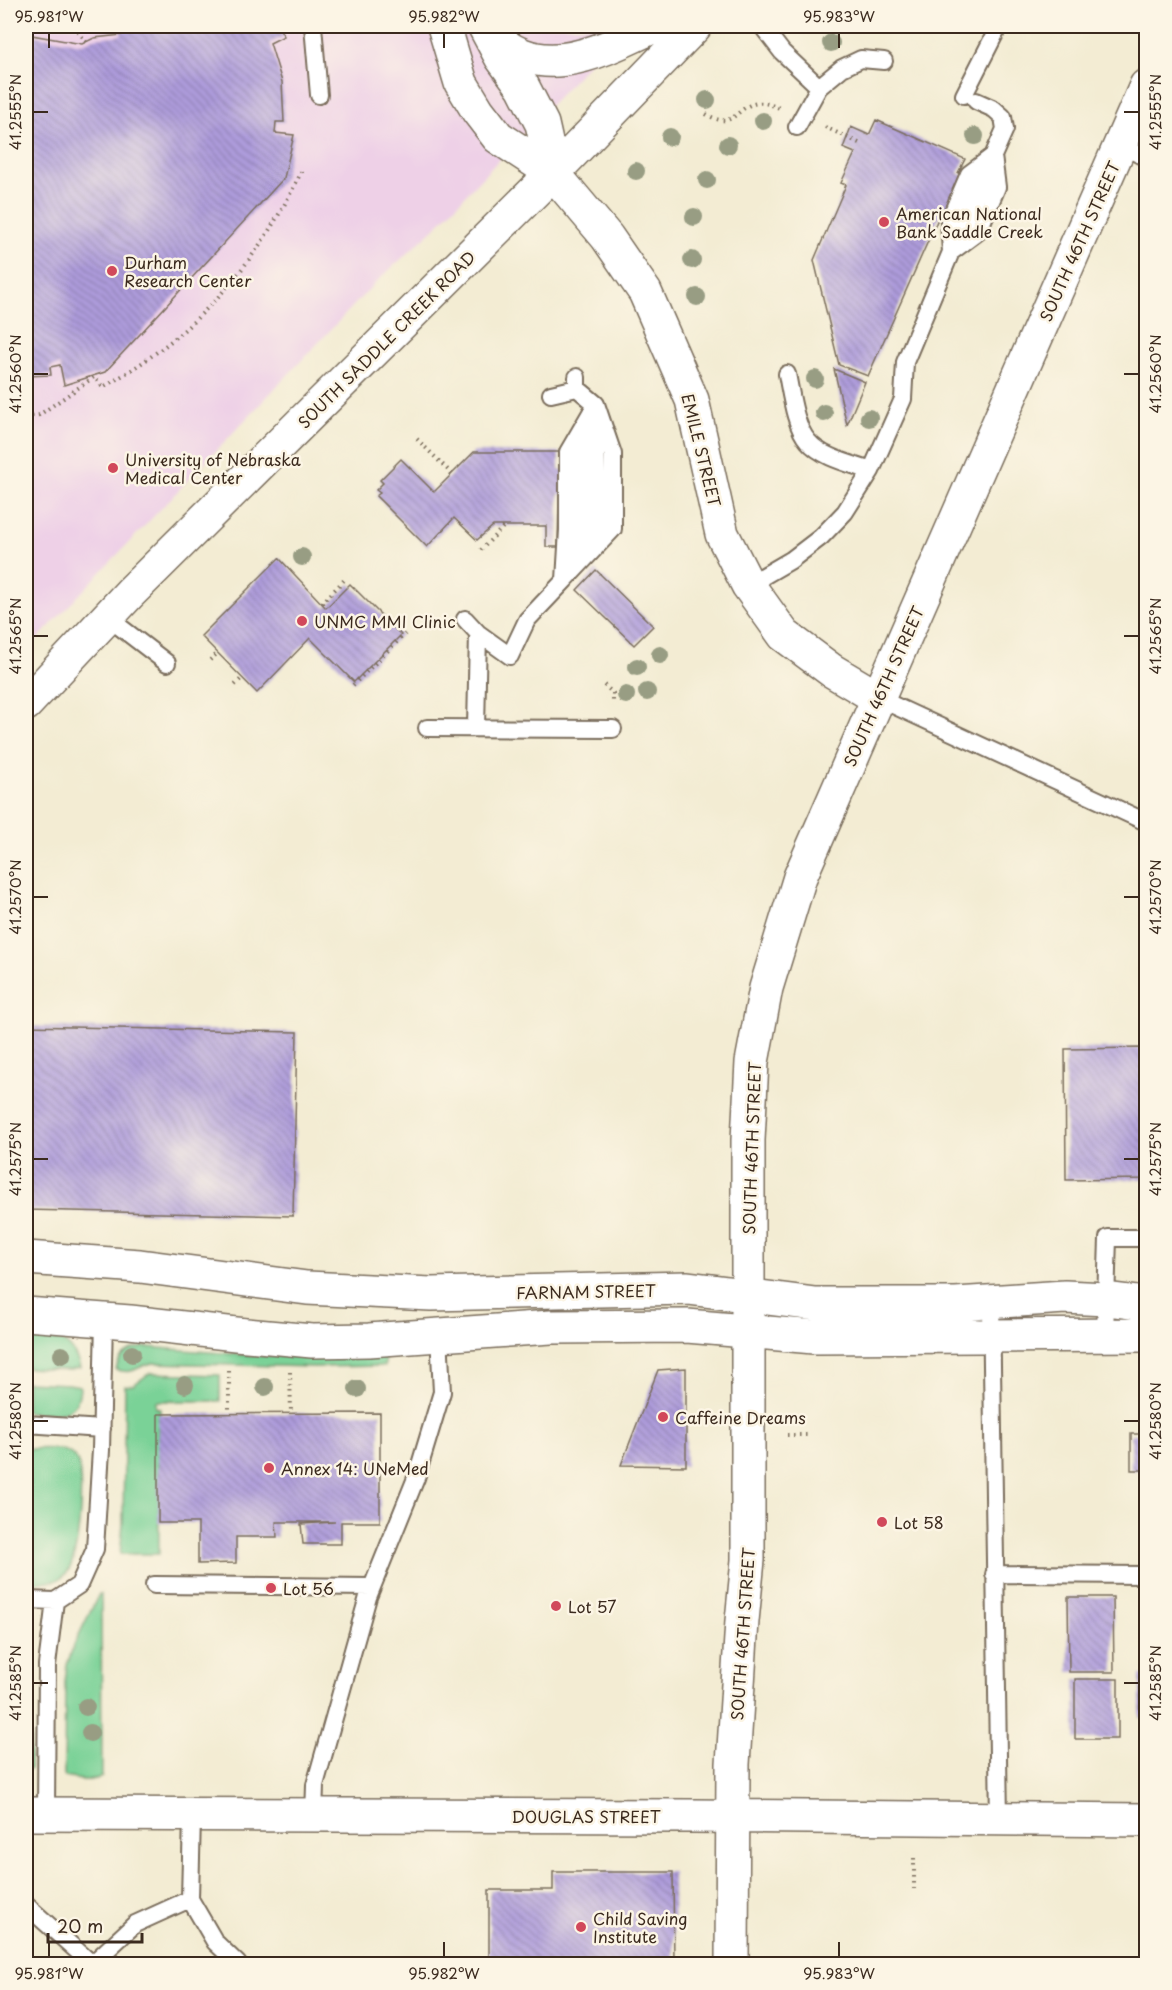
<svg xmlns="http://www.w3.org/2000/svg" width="1172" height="1990" font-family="'Playpen Sans',sans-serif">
	<defs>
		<pattern id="building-back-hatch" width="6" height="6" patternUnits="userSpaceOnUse" patternTransform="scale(1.5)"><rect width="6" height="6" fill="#ad9bdb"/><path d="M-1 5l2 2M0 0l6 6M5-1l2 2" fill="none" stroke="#8e7fb1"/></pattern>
	</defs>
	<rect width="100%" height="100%" fill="#fcf5e5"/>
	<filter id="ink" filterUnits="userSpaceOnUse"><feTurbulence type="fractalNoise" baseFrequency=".0167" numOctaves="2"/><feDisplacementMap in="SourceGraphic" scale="12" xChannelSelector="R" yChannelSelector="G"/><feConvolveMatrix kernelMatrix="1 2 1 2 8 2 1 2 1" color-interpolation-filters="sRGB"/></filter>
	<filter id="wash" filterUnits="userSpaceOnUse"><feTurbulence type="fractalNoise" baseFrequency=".008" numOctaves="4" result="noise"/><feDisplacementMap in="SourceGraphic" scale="24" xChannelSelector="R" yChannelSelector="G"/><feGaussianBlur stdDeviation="1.35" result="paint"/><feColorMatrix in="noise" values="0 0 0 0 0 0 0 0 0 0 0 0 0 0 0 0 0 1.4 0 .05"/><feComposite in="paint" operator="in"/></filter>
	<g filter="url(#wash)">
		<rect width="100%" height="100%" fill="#f3ecd3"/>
		<path fill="#eed0e7" d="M26,26H624L435,228L374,284L26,651Z"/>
		<path fill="#7ad297" stroke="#5a7e5a" stroke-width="1.5" d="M26,1338C55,1339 71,1335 80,1368L69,1370L26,1368Z
			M146,1347L259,1356H385V1366L314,1367L153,1363C135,1366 137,1375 116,1370C119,1354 131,1348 146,1347Z
			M150,1373L220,1375V1401H156V1408H160V1414H158L159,1554H120L123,1524L125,1386L133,1385Z
			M26,1382L69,1384L80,1386C79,1421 51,1413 26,1412Z
			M26,1449C39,1449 60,1446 71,1454C75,1457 78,1461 79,1466C83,1485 80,1561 65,1575C54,1585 39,1582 26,1582V1472L28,1470L26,1468Z
			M99,1594H101L102,1777C90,1782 78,1780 65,1777L64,1774L65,1682L67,1665L73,1647Z
			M26,1631L30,1647V1769L26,1770Z"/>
		<g id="blocks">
			<path fill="url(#building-back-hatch)" d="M122,26H278L284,36L270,43L282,82L284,122H276L275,133L294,135L284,178L105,372L64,385L60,365L50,367L51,375L26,376V34L82,44L94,38L121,35Z
				M876,120L965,159L958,173L999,191L982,230L941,212L868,376L839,365L814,260L846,185L841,183L855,153L843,148L851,127L869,135Z
				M834,369L865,382L847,425Z
				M474,452H559V470H572L576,494H559L558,547H546V526H493L477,540L454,518L427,547L376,496L380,493L376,490L383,483L380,480L401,459L434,492Z
				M279,558L326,608L350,584L401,635L354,682L310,638L257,693L201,636Z
				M596,570L653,626L634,645L577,590Z
				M26,1026L297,1032L293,1216L26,1210Z
				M1146,1048V1179L1066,1180L1065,1049Z
				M686,1368V1466L621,1465L658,1370Z
				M380,1413V1522H341V1544H303L301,1524L335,1522H276L277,1537H236V1563L198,1564V1523H158V1414Z
				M1131,1434H1146V1470H1131Z
				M1068,1597H1113L1114,1672H1069Z
				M1140,1675H1146V1718H1140Z
				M1075,1679H1118V1739H1075Z
				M553,1872H673L674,1964H489V1890H553Z"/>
		</g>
	</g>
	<g filter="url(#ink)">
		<use href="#blocks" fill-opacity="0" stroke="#7b6e5d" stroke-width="1.5"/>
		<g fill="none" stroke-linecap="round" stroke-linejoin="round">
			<g stroke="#7b6e5d" stroke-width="20">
				<path id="lane" d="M313,26L319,95
					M762,26L782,52L819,87
					M964,95L999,26
					M797,127L819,87L842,68L861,59L884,61
					M1121,145L1146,158
					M953,248L993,157
					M951,252L978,232L997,187L993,156
					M787,374C791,393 795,427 808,441C822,458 852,464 871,471
					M551,394L577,388V377
					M587,546L598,530L596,416
					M573,556L582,530V454L589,428
					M565,580L613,529V454L596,404
					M748,585L791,560L821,537L845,512L871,471L903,399L905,362L951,252L949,221L969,174L993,156L1005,129L1003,117L994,109L976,101
					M107,617L167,663
					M465,619L478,633L476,728
					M478,633L510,656L527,620L565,580L568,530V452L596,404L577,388
					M878,698L1146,822
					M427,728L613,729
					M991,1301L999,1820
					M1105,1334L1108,1238H1146
					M26,1424L102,1429
					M994,1574L1146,1575
					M154,1585L372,1587
					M26,1600L55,1601
					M46,1814L47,1665L55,1601L79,1585L95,1549L101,1450L104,1320
					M314,1815L315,1785L368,1597L416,1478L442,1392L439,1335
					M192,1816L190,1899L215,1942L238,1964
					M26,1905L92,1964L135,1924L190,1899"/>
			</g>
			<g stroke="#7b6e5d" stroke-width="36">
				<path id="street" d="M444,26L461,83L478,111L498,137L553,173L607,237L645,292L692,400L722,534L748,585L784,635L831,670L878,698
					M485,27L501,57L523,87L542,124L553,173
					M26,1814L694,1816L1146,1820
					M732,1964L733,1764L742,1621L748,1560V1140L752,1062L766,988L800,877L1146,86"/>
			</g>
			<g stroke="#7b6e5d" stroke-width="36">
				<path id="secondary" d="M26,1258L140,1266L307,1288L431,1294L688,1288L815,1304H956L1065,1297L1106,1299L1146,1304
					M26,1314L130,1322L236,1334L312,1341L369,1340L551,1327L687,1326L814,1337L1146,1335"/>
			</g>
			<g stroke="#7b6e5d" stroke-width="36">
				<path id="primary" d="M485,26C533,87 598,53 654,26
					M26,704L130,593L553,173L695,26"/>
			</g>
			<path stroke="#7b6e5d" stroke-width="4" stroke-dasharray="1.5 4.5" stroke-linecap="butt" d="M75,26L86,42
				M706,114C736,132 734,106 758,103C766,102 774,106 782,109
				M825,127L859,143
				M26,417L39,415L94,377L103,387C193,337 259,263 302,170
				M417,439L452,474
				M481,550L504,526
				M322,603L346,578
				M210,660L218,653
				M235,685L242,678
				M353,685L405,634
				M604,685L613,693V704
				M229,1371V1413
				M290,1372L291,1413
				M787,1435H807
				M914,1858V1889"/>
			<use href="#lane" stroke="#fff" stroke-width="16"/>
			<use href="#street" stroke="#fff" stroke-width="33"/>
			<use href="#secondary" stroke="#fff" stroke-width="33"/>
			<use href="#primary" stroke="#fff" stroke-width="33"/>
		</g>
		<g fill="#989d83">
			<circle cx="831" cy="43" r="9"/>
			<circle cx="707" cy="100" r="9"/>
			<circle cx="763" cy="121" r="9"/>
			<circle cx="975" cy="136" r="9"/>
			<circle cx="670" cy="137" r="9"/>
			<circle cx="728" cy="145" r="9"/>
			<circle cx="636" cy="171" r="9"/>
			<circle cx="707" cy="180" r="9"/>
			<circle cx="694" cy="217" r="9"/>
			<circle cx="692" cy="260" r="9"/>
			<circle cx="697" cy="297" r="9"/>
			<circle cx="815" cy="379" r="9"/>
			<circle cx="824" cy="413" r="9"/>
			<circle cx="869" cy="418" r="9"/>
			<circle cx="302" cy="557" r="9"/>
			<circle cx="660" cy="655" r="9"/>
			<circle cx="637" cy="667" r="9"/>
			<circle cx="647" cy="692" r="9"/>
			<circle cx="626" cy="695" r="9"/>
			<circle cx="132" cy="1354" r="9"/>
			<circle cx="62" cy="1355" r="9"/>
			<circle cx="185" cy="1385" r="9"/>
			<circle cx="265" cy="1387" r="9"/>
			<circle cx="357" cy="1389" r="9"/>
			<circle cx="86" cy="1707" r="9"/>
			<circle cx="90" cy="1733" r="9"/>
		</g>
	</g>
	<path fill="none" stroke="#3b2a1e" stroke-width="2" d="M49,33V48M444,33V48M839,33V48M33,112H48M1124,112H1139M33,374H48M1124,374H1139M33,636H48M1124,636H1139M33,897H48M1124,897H1139M33,1159H48M1124,1159H1139M33,1421H48M1124,1421H1139M33,1683H48M1124,1683H1139M49,1942V1957M444,1942V1957M839,1942V1957"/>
	<g fill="#d1495b" stroke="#fcf5e5" stroke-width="2">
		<circle cx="884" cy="222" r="6"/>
		<circle cx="112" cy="271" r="6"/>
		<circle cx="113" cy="468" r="6"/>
		<circle cx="302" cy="621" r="6"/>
		<circle cx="663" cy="1417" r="6"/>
		<circle cx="269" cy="1468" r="6"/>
		<circle cx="882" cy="1522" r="6"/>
		<circle cx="271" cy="1588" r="6"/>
		<circle cx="556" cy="1606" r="6"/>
		<circle cx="581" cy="1927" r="6"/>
	</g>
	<g text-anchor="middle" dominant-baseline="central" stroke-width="5" stroke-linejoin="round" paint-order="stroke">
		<g font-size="16" fill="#3b2a1e" stroke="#fcf5e5" text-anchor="start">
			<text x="896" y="213">American National<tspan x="896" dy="18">Bank Saddle Creek</tspan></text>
			<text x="124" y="262">Durham<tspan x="124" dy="18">Research Center</tspan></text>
			<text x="125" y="459">University of Nebraska<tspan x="125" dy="18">Medical Center</tspan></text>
			<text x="314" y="621">UNMC MMI Clinic</text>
			<text x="675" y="1417">Caffeine Dreams</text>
			<text x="281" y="1468">Annex 14: UNeMed</text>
			<text x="894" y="1522">Lot 58</text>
			<text x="283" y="1588">Lot 56</text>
			<text x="568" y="1606">Lot 57</text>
			<text x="593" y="1918">Child Saving<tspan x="593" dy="18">Institute</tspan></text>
		</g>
		<g font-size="16" fill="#3b2a1e" stroke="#fcf5e5">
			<text transform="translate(1079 241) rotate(-66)">SOUTH 46TH STREET</text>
			<text transform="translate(386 339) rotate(-45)">SOUTH SADDLE CREEK ROAD</text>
			<text transform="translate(702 450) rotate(76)">EMILE STREET</text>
			<text transform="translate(883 686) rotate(-66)">SOUTH 46TH STREET</text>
			<text transform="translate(751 1148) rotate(-88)">SOUTH 46TH STREET</text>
			<text transform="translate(586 1291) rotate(-1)">FARNAM STREET</text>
			<text transform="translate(742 1634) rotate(-86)">SOUTH 46TH STREET</text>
			<text x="586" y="1816">DOUGLAS STREET</text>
		</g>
	</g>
	<rect width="1172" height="1990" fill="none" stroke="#fcf5e5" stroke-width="66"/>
	<path d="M48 1933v9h94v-9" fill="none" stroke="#3b2a1e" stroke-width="3"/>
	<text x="57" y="1933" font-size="18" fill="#3b2a1e" stroke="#fcf5e5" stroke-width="4.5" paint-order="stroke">20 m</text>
	<rect x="33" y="33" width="1106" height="1924" fill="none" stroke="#3b2a1e" stroke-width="2"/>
	<g font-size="15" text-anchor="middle" fill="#3b2a1e">
		<text x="49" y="22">95.981°W</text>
		<text x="444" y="22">95.982°W</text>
		<text x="839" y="22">95.983°W</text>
		<text transform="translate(1156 112) rotate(-90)" y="5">41.2555°N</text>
		<text transform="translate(16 112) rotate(-90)" y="5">41.2555°N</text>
		<text transform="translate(1156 374) rotate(-90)" y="5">41.2560°N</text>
		<text transform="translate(16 374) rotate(-90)" y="5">41.2560°N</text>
		<text transform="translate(1156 636) rotate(-90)" y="5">41.2565°N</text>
		<text transform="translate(16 636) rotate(-90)" y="5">41.2565°N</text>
		<text transform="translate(16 897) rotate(-90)" y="5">41.2570°N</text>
		<text transform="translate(1156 897) rotate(-90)" y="5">41.2570°N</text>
		<text transform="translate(1156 1159) rotate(-90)" y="5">41.2575°N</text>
		<text transform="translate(16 1159) rotate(-90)" y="5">41.2575°N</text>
		<text transform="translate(16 1421) rotate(-90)" y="5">41.2580°N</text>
		<text transform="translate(1156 1421) rotate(-90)" y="5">41.2580°N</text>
		<text transform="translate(1156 1683) rotate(-90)" y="5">41.2585°N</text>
		<text transform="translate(16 1683) rotate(-90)" y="5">41.2585°N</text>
		<text x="49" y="1979">95.981°W</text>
		<text x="444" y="1979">95.982°W</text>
		<text x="839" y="1979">95.983°W</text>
	</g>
</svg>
